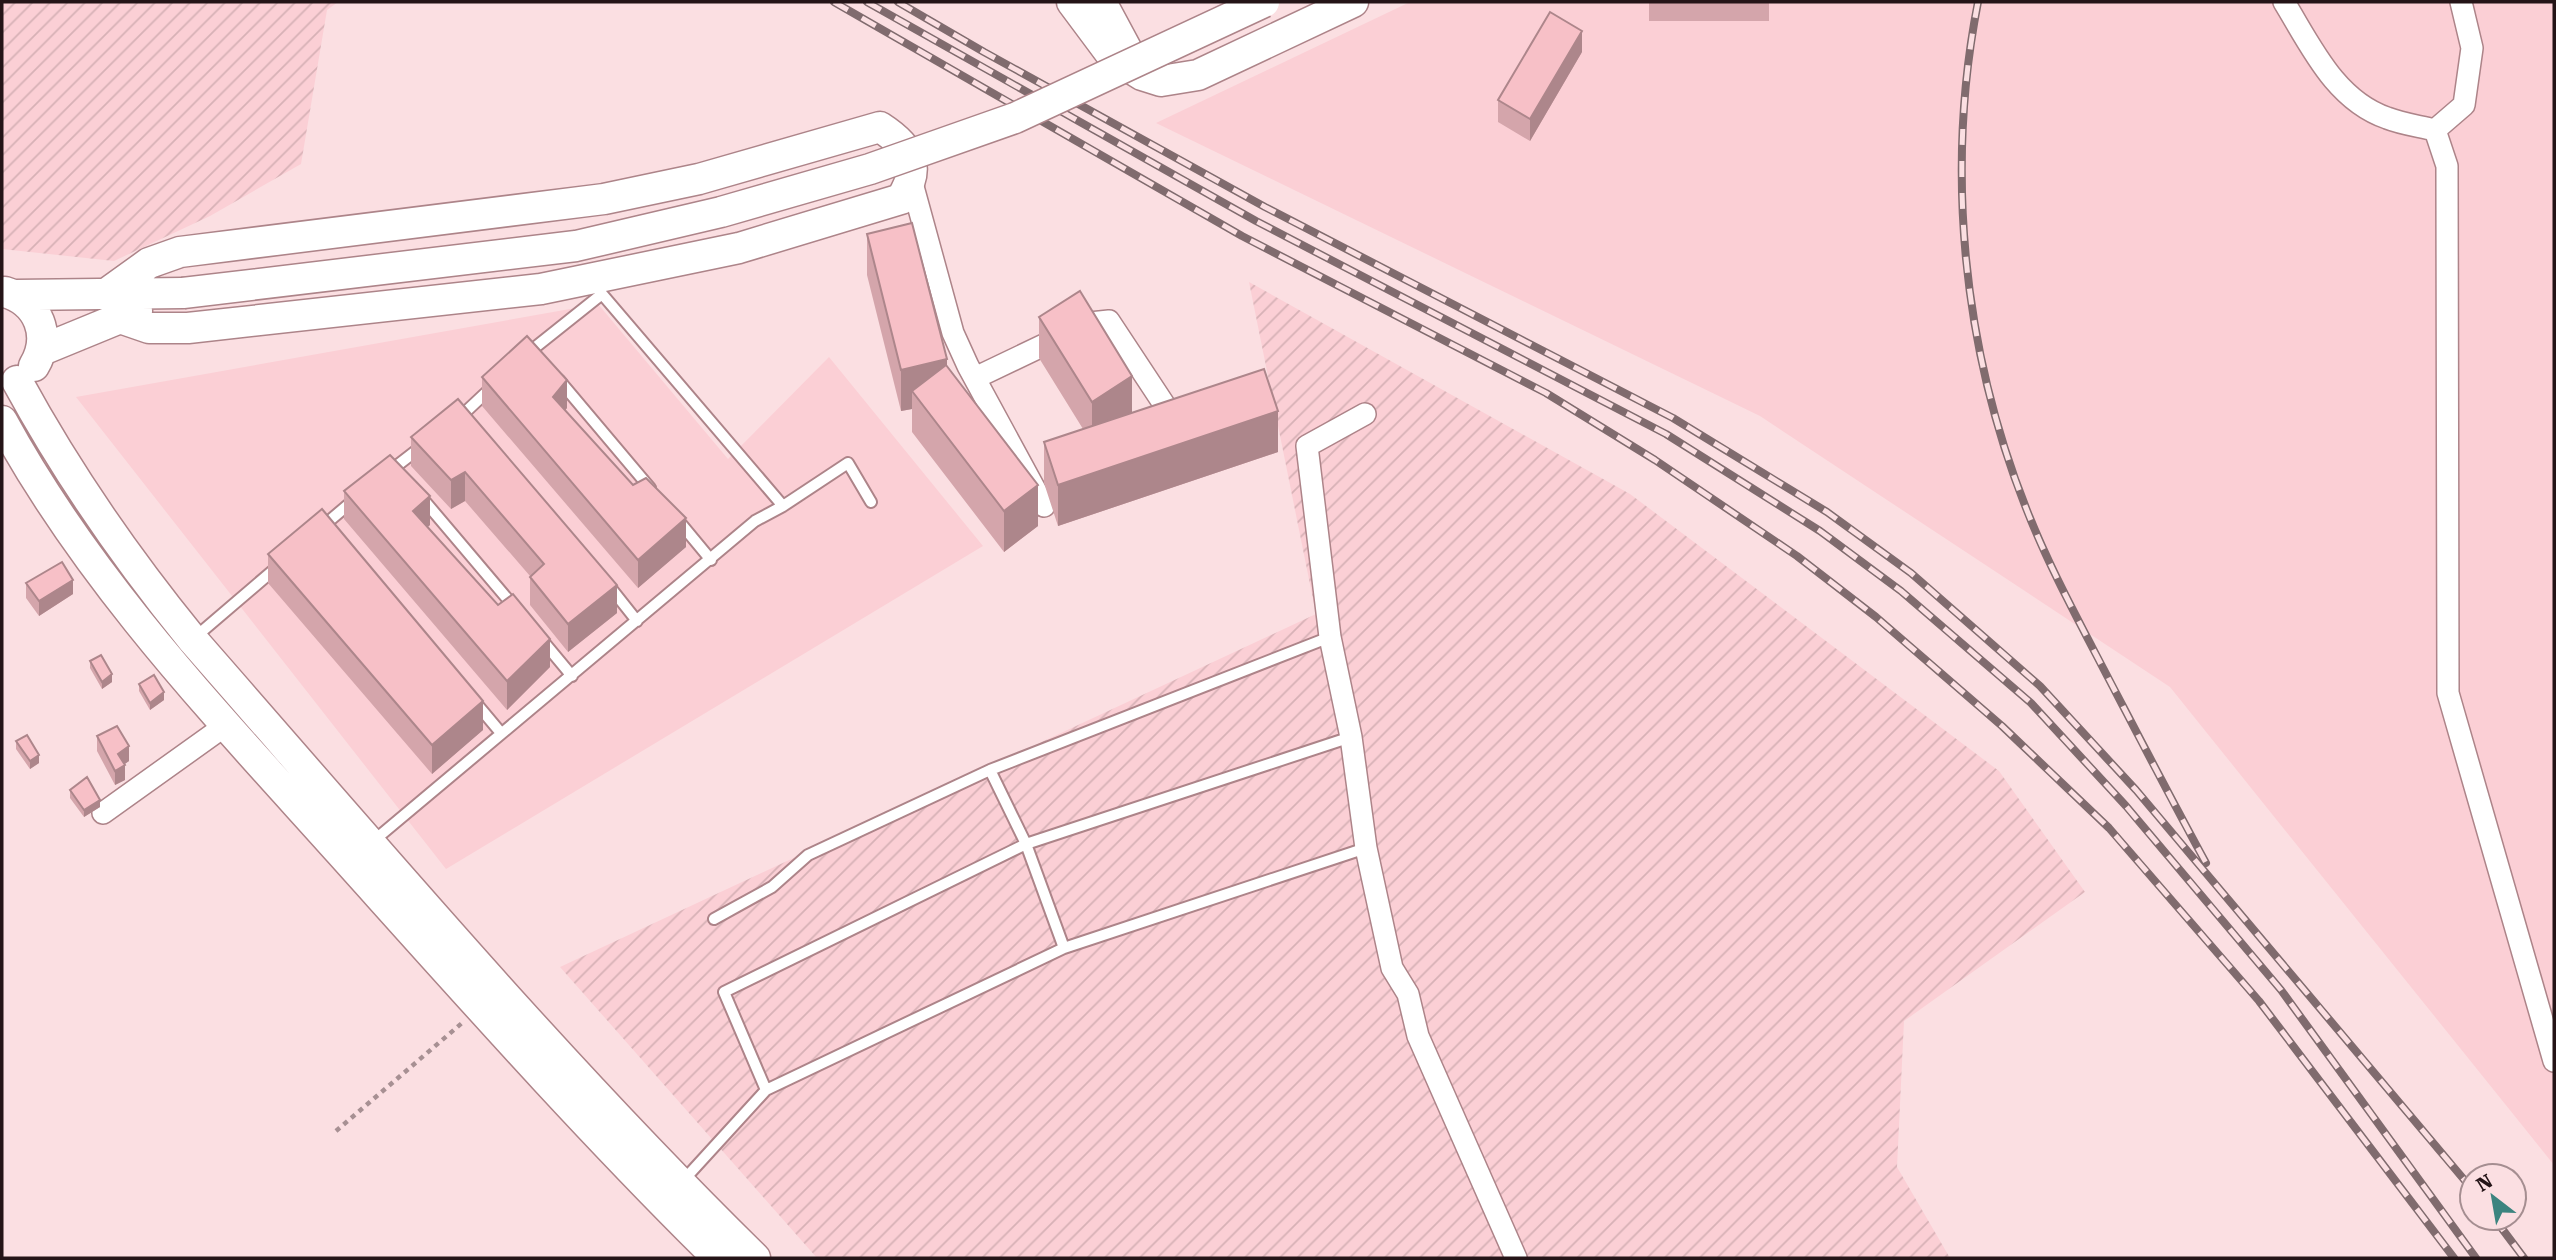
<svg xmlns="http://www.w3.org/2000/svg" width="2556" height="1260" font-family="'Roboto Serif',serif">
	<defs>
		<pattern id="industrial-furrows" width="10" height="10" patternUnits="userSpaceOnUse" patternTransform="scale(1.75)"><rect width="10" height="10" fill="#fbcfd5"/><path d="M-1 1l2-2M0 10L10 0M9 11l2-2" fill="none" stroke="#d7b1b6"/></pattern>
	</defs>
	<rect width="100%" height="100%" fill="#fbdfe2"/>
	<path fill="#fbcfd5" d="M1410,2H2554V1165L2170,687L1760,416L1156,123Z
		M598,304L728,459L829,357L983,546L446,869L76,397Z"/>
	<path fill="url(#industrial-furrows)" d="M2,2H338L327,10L301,164L210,216L114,261L2,249Z
		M1249,282L1630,494L1999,771L2085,892L1904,1021L1897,1167L1950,1258H817L560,967L1316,614Z"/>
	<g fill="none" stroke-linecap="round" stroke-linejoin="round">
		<g stroke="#ad8489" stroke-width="14">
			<path id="lane" d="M559,380L650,488
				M459,418L491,388
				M390,471L421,447
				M422,498L516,609
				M783,506L848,463L871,502
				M677,519L711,560
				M322,527L355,499
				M610,587L637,621
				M193,639L276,568
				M542,640L572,676
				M475,702L501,733
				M990,770L1026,844L1064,948
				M371,843L755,521L783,506L602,294L528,353
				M714,919L772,887L808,855L990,770L1330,637
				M766,1090L724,992L1026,844L1351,737
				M681,1183L766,1090L1064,948L1366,848"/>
		</g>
		<g stroke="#ad8489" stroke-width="24">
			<path id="street" d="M2284,2C2311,46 2335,100 2387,118C2402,124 2419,126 2435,130L2447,166L2448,693L2554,1061
				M2435,130L2464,105L2472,48L2461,2
				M912,183L953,333L968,366L1044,506
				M975,378L1090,323L1109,321L1177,424
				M1365,414L1307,446L1330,637L1351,737L1366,848L1392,968L1408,994L1418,1036L1516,1258
				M103,813L226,725"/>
		</g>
		<g stroke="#ad8489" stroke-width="33">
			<path id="secondary" d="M1072,2L1113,57L1142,75L1161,81L1198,75L1353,2
				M1101,2L1129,54
				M5,292C39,302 52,336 34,366
				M106,294L149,263L180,252L604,199L699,179L880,127C911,147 922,167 901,199L739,248L541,289L188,328H149L120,318
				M16,295L183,293
				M42,350L137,311
				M17,381C67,473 126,558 192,639C376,849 556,1063 755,1258
				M2,421C90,583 218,716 340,852C464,990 586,1128 718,1258"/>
		</g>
		<path stroke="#a79093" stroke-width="4.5" stroke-dasharray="5 5" stroke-linecap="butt" d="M336,1131L462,1023"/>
		<use href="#lane" stroke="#fff" stroke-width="10"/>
		<use href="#street" stroke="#fff" stroke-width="21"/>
		<use href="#secondary" stroke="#fff" stroke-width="30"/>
		<g stroke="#806b6e" stroke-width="8">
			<path id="rail" d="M834,2L1242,236L1546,393L1655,460L1797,556L1876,617L2002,726L2109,828L2259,1001L2454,1258
				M867,2L1256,221L1666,434L1820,531L1901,591L2031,703L2126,806L2281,990L2476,1258
				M898,2L984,52L1265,207L1673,418L1827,512L1911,573L2040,686L2136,790L2472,1189
				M1978,2C1945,170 1963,349 2026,508C2047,562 2075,614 2102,666C2136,731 2170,797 2206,863
				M2494,1218L2524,1258"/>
		</g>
		<use href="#rail" stroke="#fbdfe2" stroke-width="5" stroke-dasharray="16" stroke-linecap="butt"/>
		<g stroke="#ad8489" stroke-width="33" stroke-linecap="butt">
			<path id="secondary-bridge" d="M183,293L576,246L721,212L870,169L1015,118L1264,2"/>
		</g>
		<use href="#secondary-bridge" stroke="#fff" stroke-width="30"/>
	</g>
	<path fill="#d4a5ab" d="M1649,2H1769V21H1649Z
		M1582,52L1530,141L1498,122V100Z
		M867,234L947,366L1038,526L1004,552L912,432V409L901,411L867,275Z
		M1039,317L1132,413L1278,452L1058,526L1044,483V442L1083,429L1039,358Z
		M482,377L567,408L565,410L633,485L686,547L638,588L482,406Z
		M458,399L617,613L568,652L530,605V576L465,501L451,509L411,466V437Z
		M344,491L430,525L427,527L550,667L507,710L344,519Z
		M268,554L483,730L432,774L268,583Z
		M26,583L73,594L39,616L26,598Z
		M90,661L112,682L102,689L90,668Z
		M139,684L164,700L150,710L139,691Z
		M97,736L129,761L124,764L125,780L115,785L97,751Z
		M16,741L39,763L30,769L16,749Z
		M70,790L100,807L84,817L70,798Z"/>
	<path fill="#ad868b" d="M1582,31V52L1530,141V119Z
		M947,359V400L912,391V409L901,411V370Z
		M1132,376V417L1092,443V402Z
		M567,380V408L553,425V397Z
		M1278,411V452L1058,526V485Z
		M465,472V501L451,509V480Z
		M1038,485V526L1004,552V511Z
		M430,496V525L413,540V511Z
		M686,518V547L638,588V560Z
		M73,580V594L39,616V601Z
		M617,585V613L568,652V624Z
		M550,639V667L507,710V681Z
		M112,674V682L102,689V682Z
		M164,692V700L150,710V703Z
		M483,701V730L432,774V745Z
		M129,746V761L118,769V754Z
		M39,755V763L30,769V761Z
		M125,765V780L115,785V771Z
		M100,800V807L84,817V810Z"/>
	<path fill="#f7c0c7" stroke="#ad868b" stroke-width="2" d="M1550,12L1582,31L1530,119L1498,100Z
		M912,223L947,359L901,370L867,234Z
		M1080,291L1132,376L1092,402L1039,317Z
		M527,336L567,380L553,397L633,485L646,478L686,518L638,560L482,377Z
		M946,365L1038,485L1004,511L912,391Z
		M1264,369L1278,411L1058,485L1044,442Z
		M458,399L617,585L568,624L530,577L544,564L465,472L451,480L411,437Z
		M390,455L430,496L413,511L498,605L513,594L550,639L507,681L344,491Z
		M322,509L483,701L432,745L268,554Z
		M62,562L73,580L39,601L26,583Z
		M101,655L112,674L102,682L90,661Z
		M154,675L164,692L150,703L139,684Z
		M117,726L129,746L118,754L125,765L115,771L97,736Z
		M27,735L39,755L30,761L16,741Z
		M87,777L100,800L84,810L70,790Z"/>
	<rect width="2556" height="1260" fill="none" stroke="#241417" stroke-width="7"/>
	<g transform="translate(2493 1197) rotate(329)"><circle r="33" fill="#fbdfe2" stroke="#a58e91" stroke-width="2"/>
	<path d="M0-5L12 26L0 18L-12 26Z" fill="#3c847f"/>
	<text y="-10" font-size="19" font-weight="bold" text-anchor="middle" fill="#241417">N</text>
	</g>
</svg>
